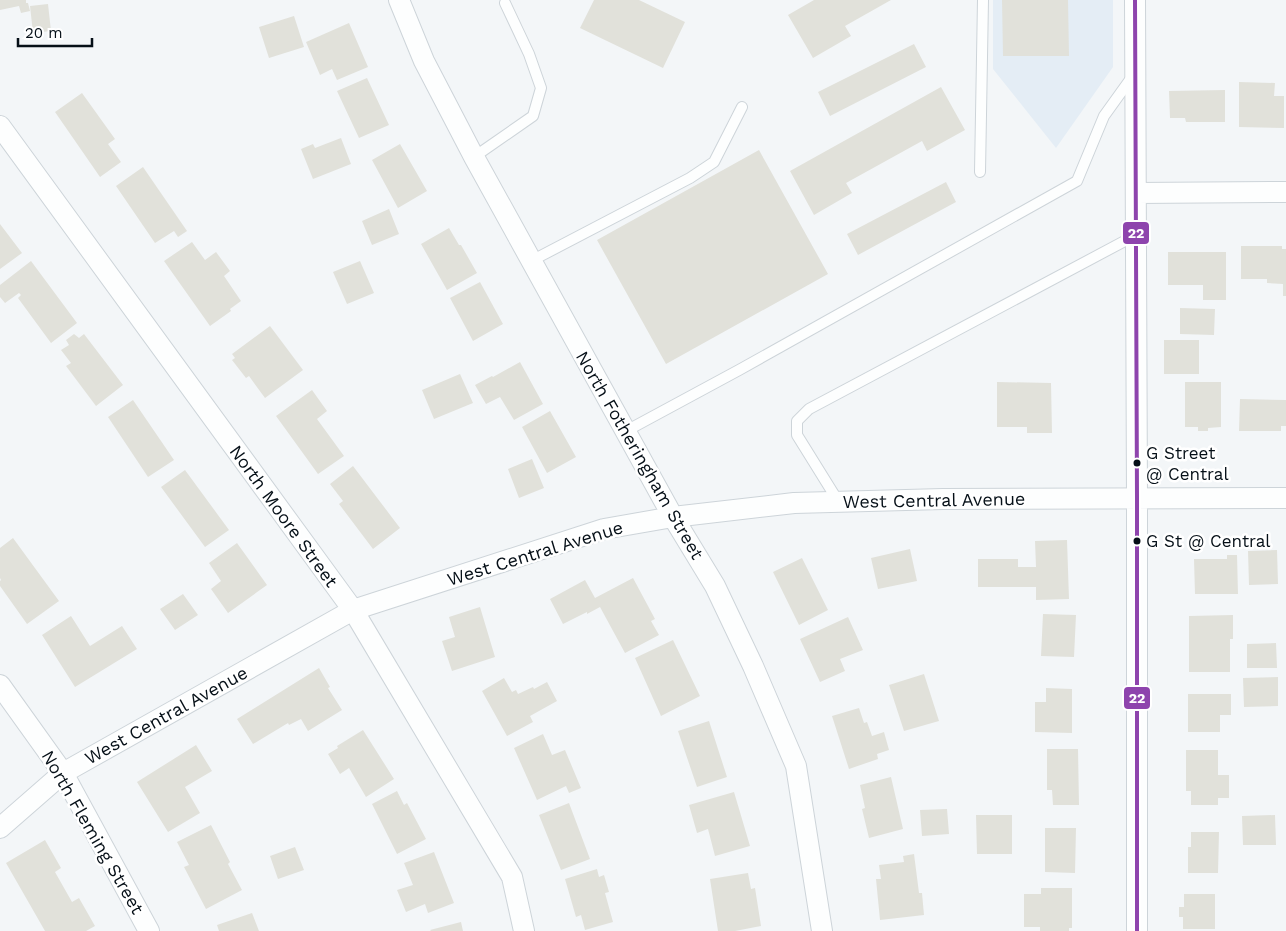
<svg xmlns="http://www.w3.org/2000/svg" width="1286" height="931" font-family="'Work Sans',sans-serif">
	<rect width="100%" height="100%" fill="#f3f6f8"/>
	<path fill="#e4edf5" d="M993,0H1113V67L1056,148L993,69Z"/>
	<path fill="#e1e1da" d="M0,0H26V3H28L30,11L21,13L19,6L0,10Z
		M594,0H639L685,22L663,68L580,28Z
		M814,0H891L845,26L851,36L813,58L788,15Z
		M1002,0H1068L1069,56H1003Z
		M48,4L51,31L33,33L30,6Z
		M294,16L304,47L269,58L259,27Z
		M349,23L368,67L337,80L332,69L320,75L306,42Z
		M914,44L926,67L830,116L818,92Z
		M367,78L389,125L359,138L337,91Z
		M1239,82L1275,83L1274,96H1284V128L1239,127Z
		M941,87L965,130L927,151L922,141L846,183L852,193L814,215L790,171Z
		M1225,90V122H1186L1185,118H1170L1169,91Z
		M82,93L115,139L108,144L121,162L100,177L55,112Z
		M341,138L351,164L313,179L301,149L313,144L315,148Z
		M400,144L427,191L398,208L372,160Z
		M759,150L828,274L666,364L597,240Z
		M143,167L187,231L178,237L174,231L155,243L116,186Z
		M946,182L956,202L858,255L847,234Z
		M389,209L399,234L372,245L362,221Z
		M0,224L22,253L0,269Z
		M449,228L459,245H461L477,273L447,290L421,244Z
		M192,242L205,260L216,252L230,271L224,276L241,301L230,309L231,311L210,326L164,261Z
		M1241,246H1282V249H1286V296H1283V284L1267,283V279H1241Z
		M1168,252H1226V300H1203V285H1168Z
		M31,261L77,323L51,343L18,298L21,295L19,293L5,303L0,297V285Z
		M360,261L374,293L347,304L333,272Z
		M480,282L503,324L473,341L450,298Z
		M1180,308L1215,309L1214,335L1180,334Z
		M270,326L303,370L265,398L249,376L246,378L232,360L235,358L232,354Z
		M74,334L79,338L84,334L123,385L96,406L66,366L71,363L61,350L69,345L66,340Z
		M1164,340H1199V374H1164Z
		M520,362L543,404L514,420L500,397L486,404L475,385L492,376L493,377Z
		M460,374L473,403L434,419L422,390Z
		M997,382L1051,383L1052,433H1027V427H997Z
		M1185,382H1221V427L1208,428V431H1198V427H1185Z
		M312,390L327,411L317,419L344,456L318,474L276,416Z
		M1240,399L1286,400V426H1281V431H1239Z
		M133,400L174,460L148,477L108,417Z
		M550,411L576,457L547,473L522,427Z
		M532,459L544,488L519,498L508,469Z
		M353,466L400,528L373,549L339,504L343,501L330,484Z
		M185,470L229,530L205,547L161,487Z
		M13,538L59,601L27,624L0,586V581L1,580L0,578V548Z
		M1067,540L1069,599L1036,600V587H978V559H1018V567H1036L1035,541Z
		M237,543L267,585L228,613L211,589L221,581L209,563Z
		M910,549L917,581L878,589L871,558Z
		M1277,550L1278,584L1249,585L1248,551Z
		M1227,555H1237L1238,594H1195L1194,559H1227Z
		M802,558L828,610L799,625L773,572Z
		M633,578L655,619L651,621L659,635L625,653L600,607L587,614V612L563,624L550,599L585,580L595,598Z
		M183,594L198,615L175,630L160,609Z
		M480,607L495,657L452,671L442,641L455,637L449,617Z
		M1043,614L1076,615L1074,657L1041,656Z
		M1233,615V639H1230V672H1189V616Z
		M71,616L90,646L122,626L137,649L75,687L42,635Z
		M848,617L863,650L840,659L845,671L820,682L800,639Z
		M673,640L700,696L661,716L635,658Z
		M1276,643L1277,668H1247V644Z
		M319,668L330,687L328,688L342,710L308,731L301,719L289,725L288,723L253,744L237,719Z
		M924,674L939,721L904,731L889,685Z
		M1278,677V706L1244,707L1243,678Z
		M504,678L512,692L516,690L518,694L533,687L534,689L547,682L557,701L530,716L533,722L507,736L482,691Z
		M1046,688L1072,689V733L1035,732V702H1046Z
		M1188,694H1231V715H1220V732H1188Z
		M859,708L864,723L867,722L872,736L884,732L889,750L877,754L878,759L849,769L832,716Z
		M709,721L727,777L697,787L678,731Z
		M363,730L394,779L366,797L349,768L340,774L328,754L338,748L337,746Z
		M543,734L552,755L565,750L581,788L569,793L566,786L537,800L514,748Z
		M196,745L212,771L185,787L200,813L168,832L137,782Z
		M1047,749H1078L1079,805H1053L1052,790H1047Z
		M1186,750H1218V775H1229V798H1218V805H1191V791H1186Z
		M891,777L903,829L869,838L862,809L865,808L860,785Z
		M397,791L404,805L407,803L426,839L397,854L372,804Z
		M734,792L750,846L715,856L708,829L697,833L689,805Z
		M569,803L590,859L561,870L539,815Z
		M947,809L949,834L922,836L920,810Z
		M976,815H1012V854H977Z
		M1275,815L1276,845H1243L1242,816Z
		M211,825L230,862L228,864L242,890L206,909L184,867L189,865L177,842Z
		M1045,828H1076L1075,873L1045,872Z
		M1191,832H1219L1218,873H1188V847H1191Z
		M45,840L61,868L55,872L72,902L79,898L95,926L86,931H45L6,863Z
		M295,847L304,870L278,879L270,856Z
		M434,852L454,903L428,913L425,904L406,912L397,890L413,885L404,863Z
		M914,854L919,893H922L924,915L880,920L876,879H881L879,865L904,862L903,856Z
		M597,869L599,877L604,875L609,892L605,893L613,922L585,930L581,915L576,917L565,879Z
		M748,873L751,889L755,888L761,926L735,931H718L710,879Z
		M1041,888H1072V928H1069V931H1040V927H1024V894H1041Z
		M1184,894H1215V929H1183V917H1179V907H1184Z
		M252,913L259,931H219L217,925Z
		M461,922L463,931H431L430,930Z"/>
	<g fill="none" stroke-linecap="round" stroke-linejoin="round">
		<g stroke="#cdd4d9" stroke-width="12">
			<path id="service" d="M474,157L533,116L541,88L529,54L505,3
				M980,172L983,0
				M531,261L690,178L714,162L742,107
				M626,431L739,370L1077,181L1104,116L1132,77
				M838,501L797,435V421L809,409L1136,235"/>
		</g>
		<g stroke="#cdd4d9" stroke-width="22">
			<path id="minor" d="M399,0L424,61L474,157L673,517L715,586L753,666L796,766L822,931
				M1135,0L1137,499V931
				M0,126L353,610L512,877L524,931
				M1136,193L1286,192
				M0,685L63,773L149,931
				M0,828L63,773L353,610L604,529L673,517L794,503L943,499L1286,498"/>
		</g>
		<use href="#service" stroke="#fdfefe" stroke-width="10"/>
		<use href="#minor" stroke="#fdfefe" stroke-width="20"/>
		<g stroke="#fff" stroke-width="8">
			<path id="bus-1" d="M1135,0L1137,499V931"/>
		</g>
		<use href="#bus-1" stroke="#8e44ad" stroke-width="4"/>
	</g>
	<g fill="#050f17" stroke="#fff" stroke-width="2">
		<circle cx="1137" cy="463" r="4.5"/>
		<circle cx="1137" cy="541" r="4.5"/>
	</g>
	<g text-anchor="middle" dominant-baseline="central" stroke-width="5" stroke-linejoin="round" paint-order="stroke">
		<g font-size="17" fill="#050f17" stroke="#fff" text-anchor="start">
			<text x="1146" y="453">G Street<tspan x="1146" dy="21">@ Central</tspan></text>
			<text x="1146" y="541">G St @ Central</text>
		</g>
		<g font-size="18" fill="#050f17" stroke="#fff">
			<text transform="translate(640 455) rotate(60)">North Fotheringham Street</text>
			<text transform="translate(934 500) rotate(-1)">West Central Avenue</text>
			<text transform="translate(284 516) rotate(54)">North Moore Street</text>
			<text transform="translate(535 553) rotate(-17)">West Central Avenue</text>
			<text transform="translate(166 715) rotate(-29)">West Central Avenue</text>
			<text transform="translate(93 832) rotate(60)">North Fleming Street</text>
		</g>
	</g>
	<g stroke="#fff" stroke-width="2">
		<rect x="1122" y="221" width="28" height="24" rx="5" fill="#8e44ad"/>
		<rect x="1123" y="686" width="28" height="24" rx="5" fill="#8e44ad"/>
	</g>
	<g font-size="14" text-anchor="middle" font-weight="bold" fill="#fff">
		<text x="1136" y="238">22</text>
		<text x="1137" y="703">22</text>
	</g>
	<path d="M18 38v8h74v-8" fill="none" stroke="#050f17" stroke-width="2.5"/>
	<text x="25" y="38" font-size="15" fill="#050f17" stroke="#ffffff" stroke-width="4" paint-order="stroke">20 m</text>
</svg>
